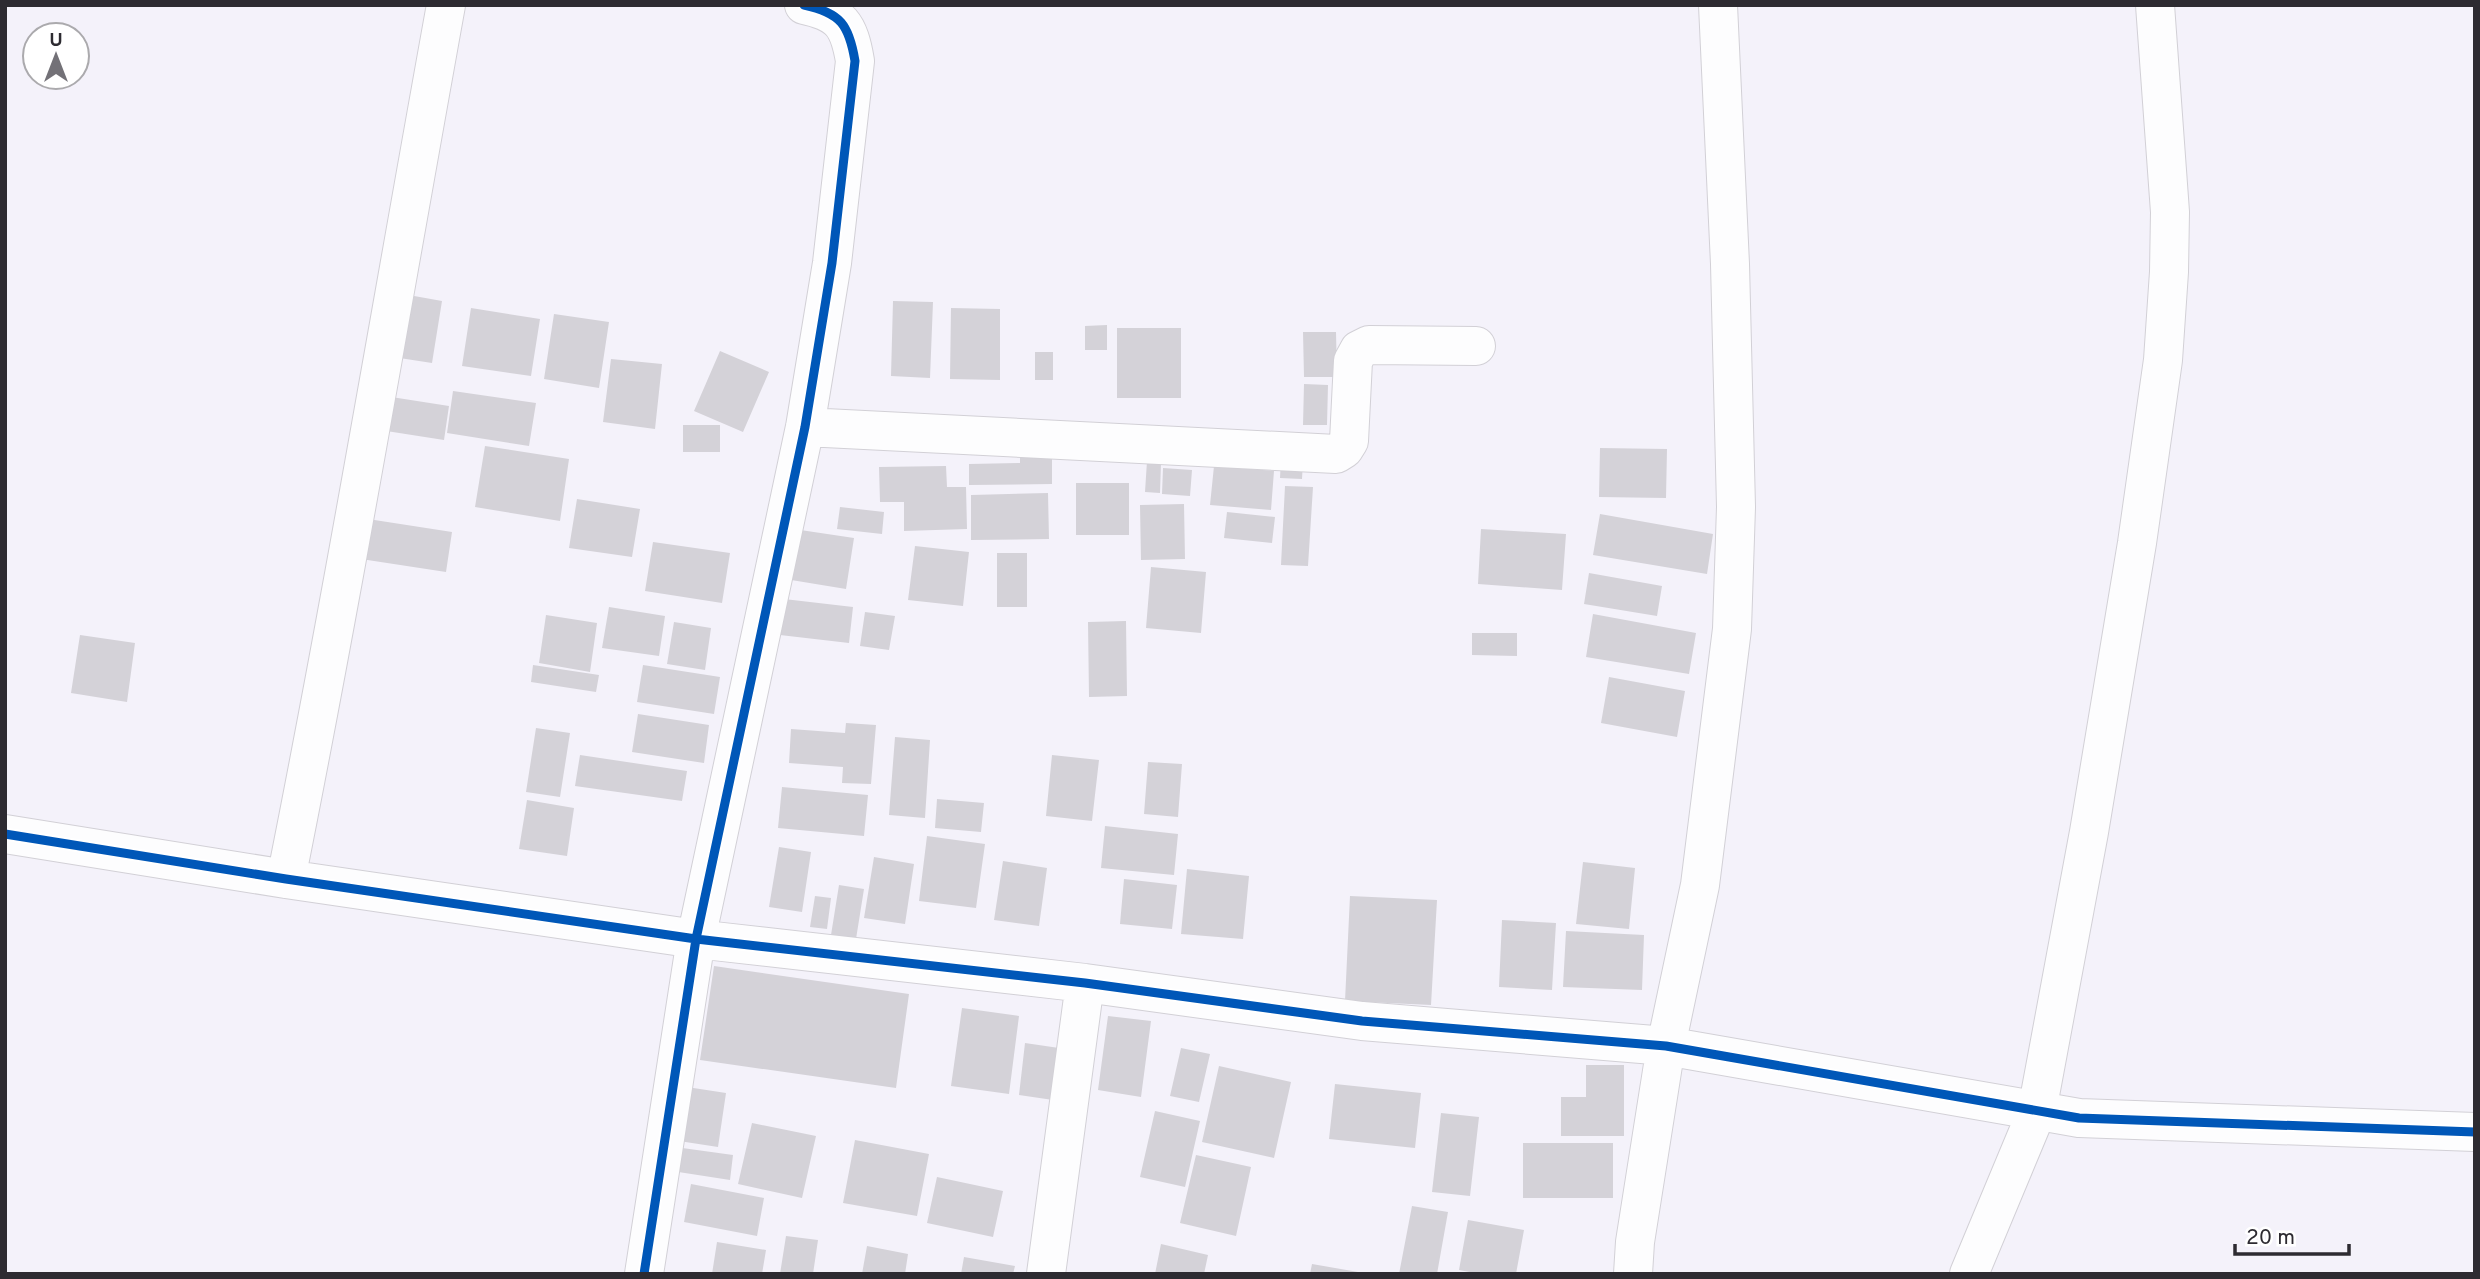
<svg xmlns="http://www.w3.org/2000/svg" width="2480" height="1279" font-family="Overpass,sans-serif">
	<rect width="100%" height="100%" fill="#f4f2fa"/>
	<path fill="#d4d2d8" d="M403,294L442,301L432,363L393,357Z
		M893,301L933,302L930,378L891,376Z
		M471,308L540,319L531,376L462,366Z
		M951,308L1000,309V380L950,379Z
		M554,314L609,322L599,388L544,379Z
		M1107,325V350H1085V326Z
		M1117,328H1181V398H1117Z
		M1303,332H1336L1337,377H1304Z
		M720,351L769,372L743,432L694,411Z
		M1035,352H1053V380H1035Z
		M611,359L662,364L655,429L603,422Z
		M1304,384L1328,385L1327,425H1303Z
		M453,391L536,403L529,446L447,433Z
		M385,396L449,406L444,440L380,430Z
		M683,425H720V452H683Z
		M485,446L569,459L560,521L475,507Z
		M1600,448L1667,449L1666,498L1599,497Z
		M1052,452V484L969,485V464L1020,463V453Z
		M1281,459L1303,461L1302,479L1280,478Z
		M1147,461L1161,463L1160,493L1145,492Z
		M946,466L947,487H966L967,529L904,531V502H880L879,467Z
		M1214,466L1274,471L1271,510L1210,505Z
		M1163,468L1192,470L1190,496L1162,494Z
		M1076,483H1129V535H1076Z
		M1285,486L1313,487L1308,566L1281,565Z
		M1048,493L1049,539L971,540V495Z
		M577,499L640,509L632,557L569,548Z
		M1184,504L1185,559L1141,560L1140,505Z
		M840,507L884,512L882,534L837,529Z
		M1227,512L1275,517L1272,543L1224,538Z
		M1600,514L1713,534L1707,574L1593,555Z
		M368,519L452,532L446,572L361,559Z
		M787,528L854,538L846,589L779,578Z
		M1481,529L1566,534L1562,590L1478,584Z
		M653,542L730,553L722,603L645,591Z
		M915,546L969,552L963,606L908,600Z
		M997,553H1027V607H997Z
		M1151,567L1206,572L1201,633L1146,628Z
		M1589,573L1662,586L1657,616L1584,604Z
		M784,599L853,607L849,643L780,635Z
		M609,607L665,616L659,656L602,648Z
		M865,612L895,616L889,650L860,646Z
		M1593,614L1696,633L1689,674L1586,657Z
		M546,615L597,623L590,672L539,663Z
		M1126,621L1127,696L1089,697L1088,622Z
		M674,622L711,628L705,670L667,664Z
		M1472,633H1517V656L1472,655Z
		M80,635L135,643L127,702L71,693Z
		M533,665L599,675L596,692L531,682Z
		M643,665L720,677L714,714L637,702Z
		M1609,677L1685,691L1677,737L1601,723Z
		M638,714L709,725L704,763L632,752Z
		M846,723L876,725L871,784L842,783L843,767L789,763L791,729L845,733Z
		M536,728L570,733L560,797L526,792Z
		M895,737L930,740L925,818L889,815Z
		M580,755L687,771L682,801L575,786Z
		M1052,755L1099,760L1092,821L1046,816Z
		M1148,762L1182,764L1178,817L1144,814Z
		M782,787L868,795L864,836L778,828Z
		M937,799L984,803L981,832L935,828Z
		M527,800L574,808L567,856L519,849Z
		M1105,826L1178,834L1174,875L1101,868Z
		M927,836L985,844L976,908L919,901Z
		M779,847L811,852L802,912L769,907Z
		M874,857L914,864L905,924L864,918Z
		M1003,861L1047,868L1039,926L994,920Z
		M1583,862L1635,868L1629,929L1576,924Z
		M1187,869L1249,876L1243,939L1181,934Z
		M1124,879L1177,885L1172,929L1120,924Z
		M839,885L864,889L856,939L831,935Z
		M815,896L831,898L827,929L810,927Z
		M1350,896L1437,900L1431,1005L1345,1001Z
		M1502,920L1556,923L1552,990L1499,987Z
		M1566,931L1644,935L1642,990L1563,987Z
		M714,966L909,994L896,1088L700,1060Z
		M962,1008L1019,1016L1009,1094L951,1086Z
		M1108,1016L1151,1021L1141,1097L1098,1090Z
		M1025,1043L1059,1048L1053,1100L1019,1095Z
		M1181,1048L1210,1054L1199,1102L1170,1096Z
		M1586,1065H1624V1136H1561V1097H1586Z
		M1219,1066L1291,1082L1274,1158L1202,1142Z
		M1335,1084L1421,1093L1415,1148L1329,1139Z
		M687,1087L726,1093L718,1147L679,1141Z
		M1155,1111L1200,1121L1185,1187L1140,1177Z
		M1441,1113L1479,1117L1470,1196L1432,1192Z
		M752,1123L816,1136L802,1198L738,1184Z
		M855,1140L929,1154L917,1216L843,1203Z
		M1523,1143H1613V1198H1523Z
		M675,1147L733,1155L730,1180L672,1171Z
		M1196,1155L1251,1167L1236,1236L1180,1223Z
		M937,1177L1003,1191L993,1237L927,1223Z
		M691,1184L764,1198L757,1236L684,1222Z
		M1412,1206L1448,1212L1437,1274H1399Z
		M1468,1220L1524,1230L1516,1274H1480L1459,1270Z
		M786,1236L818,1240L813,1274H780Z
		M717,1242L766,1250L762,1274H712Z
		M1161,1244L1208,1255L1204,1274H1155Z
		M867,1246L908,1254L905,1274H862Z
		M964,1257L1015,1266L1013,1274H961Z
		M1312,1264L1358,1272V1274H1310Z"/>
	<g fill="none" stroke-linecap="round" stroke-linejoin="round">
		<g stroke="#d2d0d6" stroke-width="40">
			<path id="minor" d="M805,427L1336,454L1344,449L1349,441L1353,361L1359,350L1369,345L1476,346
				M5,834L286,879L696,939L1085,983L1362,1021L1666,1046L2079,1118L2475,1132
				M286,879C344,589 393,297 446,5
				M644,1274L696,939L805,427L832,263L855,61C849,25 841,13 804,5
				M1046,1274L1085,983
				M1633,1274L1635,1242L1666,1046L1700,885L1732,629L1736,507L1730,264L1718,5
				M1969,1274L2037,1111L2089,832L2137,543L2163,360L2169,272L2170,212L2155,5"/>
		</g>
		<use href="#minor" stroke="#fdfdfe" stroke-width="38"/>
		<g stroke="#fff" stroke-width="13">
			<path id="cycleway" d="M5,834L286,879L696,939L1085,983L1362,1021L1666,1046L2079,1118L2475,1132
				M644,1274L696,939L805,427L832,263L855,61C849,25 841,13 804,5"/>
		</g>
		<use href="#cycleway" stroke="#0057b8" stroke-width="9"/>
	</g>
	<rect width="2480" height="1279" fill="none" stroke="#2d2b31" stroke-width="14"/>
	<g transform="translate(56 56)"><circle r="33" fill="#ffffff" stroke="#abaaad" stroke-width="2"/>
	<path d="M0-5L12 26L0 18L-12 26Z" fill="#737177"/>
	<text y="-10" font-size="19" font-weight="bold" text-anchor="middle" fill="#2d2b31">U</text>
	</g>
	<path d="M2235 1244v10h114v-10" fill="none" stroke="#2d2b31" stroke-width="3.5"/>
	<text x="2246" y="1244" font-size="21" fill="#2d2b31" stroke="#ffffff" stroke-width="5" paint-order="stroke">20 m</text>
</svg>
